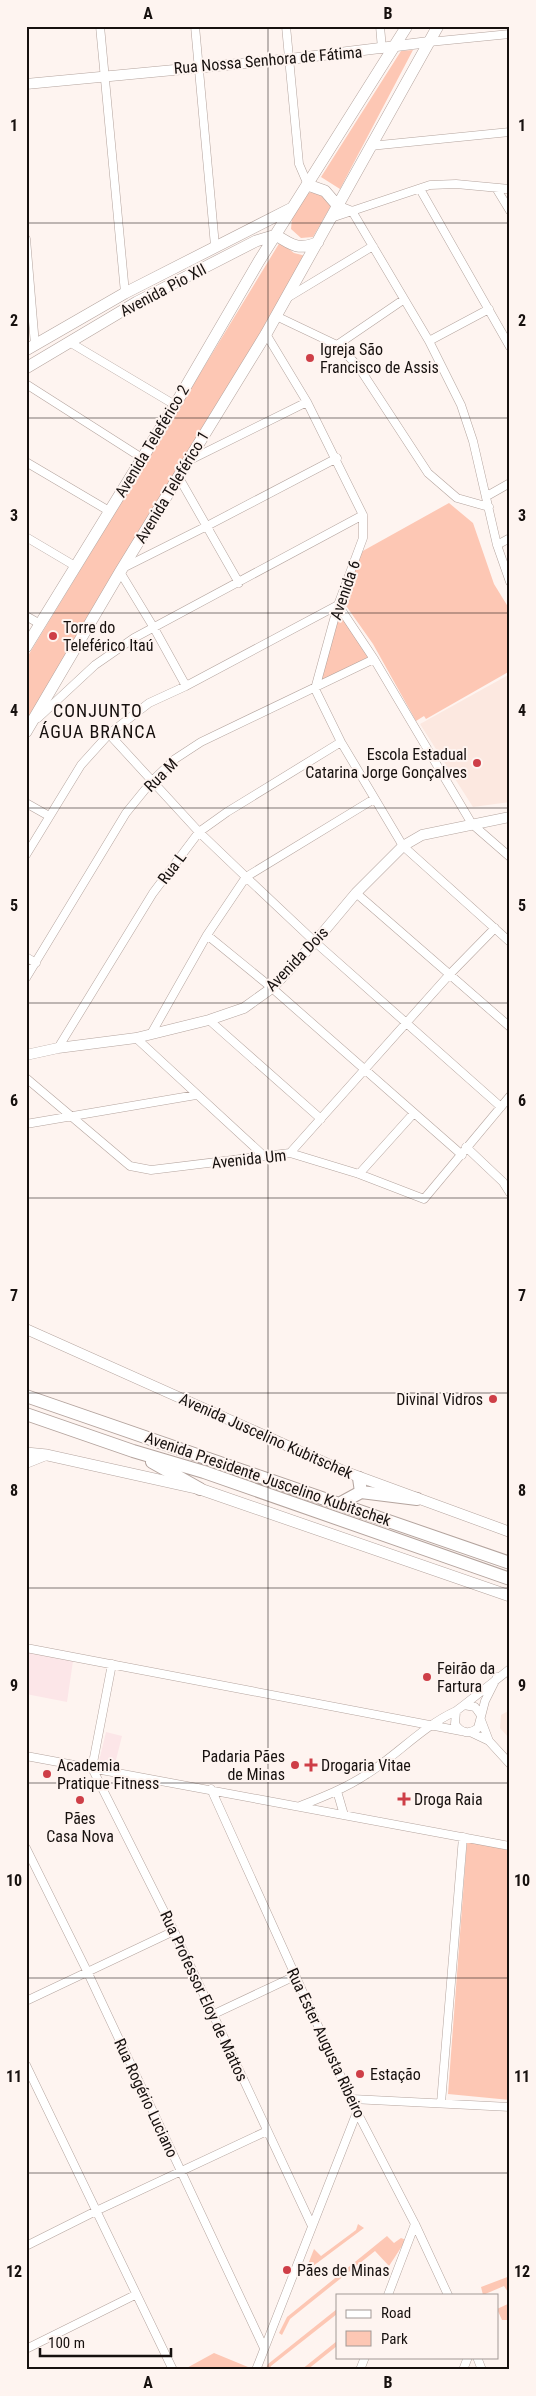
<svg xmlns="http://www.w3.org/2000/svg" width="536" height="2396" font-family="'Roboto Condensed',sans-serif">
	<rect width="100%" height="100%" fill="#fef4f0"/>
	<path fill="#fce6e8" d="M26,1652L73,1661L67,1702L26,1694Z
		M106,1732L122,1736L115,1764L99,1761Z"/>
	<path fill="#fce8e0" d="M510,674V802L473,807L420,724Z
		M510,1710V1739L500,1728L501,1715Z"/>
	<path fill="#fdc7b4" d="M413,50L340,189L321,177L401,51Z
		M319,190L332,204L313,237L301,238L291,229L292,218L308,193Z
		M280,242L294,253L306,256L194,447L26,722V659Z
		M449,503L473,523L494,584L510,610V671L426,719L424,716L416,721L373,644L342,600L361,552Z
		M338,605L374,659L315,689Z
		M467,1841L510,1849V2100L448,2094Z
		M358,2224L364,2228L305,2272L314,2249L321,2256L356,2230Z
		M387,2236L394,2243L401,2238L406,2240L389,2266L375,2251L290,2319L282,2335L279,2333L287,2317Z
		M510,2276V2295L504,2286L483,2295L481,2287Z
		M510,2303V2320H502L497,2309Z
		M337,2309V2314L271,2366L269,2370H265L268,2364Z
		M337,2341V2346L307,2370H301Z
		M214,2353L248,2367L247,2370H183Z"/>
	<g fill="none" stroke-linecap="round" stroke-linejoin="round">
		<g stroke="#b4a49e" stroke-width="9">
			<path id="minor" d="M100,26L125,293
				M195,26L215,246
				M286,26L299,164L308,185
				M380,26L382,49
				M429,42L510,34
				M370,146L510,132
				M496,188L510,211
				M420,189L510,347
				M337,205L352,211L429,341L461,405L473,441L497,545L510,582
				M331,218L430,185L456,184L510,189
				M26,239L35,345
				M287,298L373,246
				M276,316L337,345L358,366L428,473L457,498L489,507
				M266,334L307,402L363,515V538L338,605L315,689L341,742L403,846L510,942
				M429,341L489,309
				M71,343L175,405
				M337,345L403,300
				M26,384L142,458
				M188,461L307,402
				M26,462L109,511
				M178,476L239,583
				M487,496L510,483
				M26,537L75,566
				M497,545L510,538
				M123,568L207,526L337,458
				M120,572L154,628L186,686
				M26,616L40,624
				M38,718L95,665L134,638L363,515
				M109,734L199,832L246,877L315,942L501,1107
				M26,803L49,816
				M26,855L81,765L109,734L149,703L186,686L338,605L374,659L472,824L510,857
				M356,893L510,1027
				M207,935L272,988L462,1155
				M26,957L36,963
				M26,978L126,813L152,781L175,759L201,742L374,659
				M209,1020L321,1119
				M151,1034L207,935L246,877L374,799
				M136,1038L264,1156
				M58,1048L153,893L199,832L227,812L341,742
				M26,1078L130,1166L151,1170L290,1153L359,1174L424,1199L510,1096
				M26,1124L196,1095
				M466,1147L503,1182L510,1193
				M290,1153L449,975L495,928
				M359,1174L413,1114
				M26,1648L461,1731
				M112,1664L92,1768L174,1931L312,2226
				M464,1705L510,1669
				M480,1714L475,1707L464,1705L456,1711L455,1724C461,1733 469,1735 478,1728L485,1701L497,1677
				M481,1720L489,1741L510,1764
				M470,1732L489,1741
				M26,1756L510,1846
				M211,1789L357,2112L415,2224L448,2295
				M337,1791L344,1815
				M300,1806C323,1797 346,1788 367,1774C397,1755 423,1726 456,1711
				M26,1848L87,1971L264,2348
				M26,2001L174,1931
				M212,2015L295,1976
				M26,2065L173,2370
				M352,2099L510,2107
				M441,2103L463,1837
				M26,2246L96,2211L267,2131
				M388,2295L415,2224
				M26,2349L135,2295
				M477,2357L482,2370
				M256,2370L357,2112
				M360,2370L365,2357
				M463,2370L468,2357"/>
		</g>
		<g stroke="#b4a49e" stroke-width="11">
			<path id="tertiary" d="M26,84L290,59L429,42
				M26,1055L58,1048L136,1038L209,1020L244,1008L272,988L315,942L356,893L403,846L422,835L510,817
				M26,1329L346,1472L510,1532
				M26,1463L46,1455"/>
		</g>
		<g stroke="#b4a49e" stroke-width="12">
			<path id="secondary" d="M308,185L325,191L337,205
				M276,235C291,245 300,251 318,242
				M26,350L125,293L292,208
				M26,368L137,302L256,241L276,235
				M26,647L175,405L259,261L407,26
				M26,732L120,572L266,334L438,26
				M26,1453L47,1455L200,1489L510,1596"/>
		</g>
		<g stroke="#b4a49e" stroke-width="14">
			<path id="trunk" d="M26,1396L510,1563
				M26,1414L133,1451L204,1472L510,1579
				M152,1462L200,1489
				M359,1478L361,1492
				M339,1504L361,1492L417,1499"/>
		</g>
		<use href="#minor" stroke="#fff" stroke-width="8"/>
		<use href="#tertiary" stroke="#fff" stroke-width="10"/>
		<use href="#secondary" stroke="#fff" stroke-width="11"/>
		<use href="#trunk" stroke="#fff" stroke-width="12"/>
	</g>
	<path fill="none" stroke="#17110f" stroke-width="1" stroke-opacity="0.55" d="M268,26V2370M26,223H510M26,418H510M26,613H510M26,808H510M26,1003H510M26,1198H510M26,1393H510M26,1588H510M26,1783H510M26,1978H510M26,2173H510"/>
	<g fill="#ce3e47" stroke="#fef4f0" stroke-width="2">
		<circle cx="310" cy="358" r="5"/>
		<circle cx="53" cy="636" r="5"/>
		<circle cx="477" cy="763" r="5"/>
		<circle cx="493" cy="1399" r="5"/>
		<circle cx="427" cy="1677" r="5"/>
		<circle cx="295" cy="1765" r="5"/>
		<path d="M308.5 1757.5h5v5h5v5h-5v5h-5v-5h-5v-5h5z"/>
		<circle cx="47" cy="1774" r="5"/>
		<path d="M401.5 1791.5h5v5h5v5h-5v5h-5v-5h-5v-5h5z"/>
		<circle cx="80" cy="1800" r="5"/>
		<circle cx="360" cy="2074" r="5"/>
		<circle cx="287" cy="2270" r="5"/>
	</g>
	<g text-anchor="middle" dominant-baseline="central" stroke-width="4" stroke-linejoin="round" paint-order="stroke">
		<g font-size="16" fill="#17110f" stroke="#fef4f0">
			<text transform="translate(268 60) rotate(-5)">Rua Nossa Senhora de Fátima</text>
			<text transform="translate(163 290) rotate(-28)">Avenida Pio XII</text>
			<text transform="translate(152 441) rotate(-59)">Avenida Teleférico 2</text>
			<text transform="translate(172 487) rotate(-59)">Avenida Teleférico 1</text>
			<text transform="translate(345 590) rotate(-71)">Avenida 6</text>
			<text transform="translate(161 775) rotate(-45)">Rua M</text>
			<text transform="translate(172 868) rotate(-53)">Rua L</text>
			<text transform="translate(297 959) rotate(-46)">Avenida Dois</text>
			<text transform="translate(249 1159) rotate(-6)">Avenida Um</text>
			<text transform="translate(266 1436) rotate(24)">Avenida Juscelino Kubitschek</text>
			<text transform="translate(268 1479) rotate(19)">Avenida Presidente Juscelino Kubitschek</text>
			<text transform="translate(204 1996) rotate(65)">Rua Professor Eloy de Mattos</text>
			<text transform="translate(326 2043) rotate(65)">Rua Ester Augusta Ribeiro</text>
			<text transform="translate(146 2098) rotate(65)">Rua Rogério Luciano</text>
		</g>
		<g font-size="16" fill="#17110f" stroke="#fef4f0" text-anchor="start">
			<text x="320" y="349">Igreja São<tspan x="320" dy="18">Francisco de Assis</tspan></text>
			<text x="63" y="627">Torre do<tspan x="63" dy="18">Teleférico Itaú</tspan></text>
			<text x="467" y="754" text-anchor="end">Escola Estadual<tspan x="467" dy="18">Catarina Jorge Gonçalves</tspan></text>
			<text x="483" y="1399" text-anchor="end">Divinal Vidros</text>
			<text x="437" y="1668">Feirão da<tspan x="437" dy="18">Fartura</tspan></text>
			<text x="285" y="1756" text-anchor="end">Padaria Pães<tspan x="285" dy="18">de Minas</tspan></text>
			<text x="57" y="1765">Academia<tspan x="57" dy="18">Pratique Fitness</tspan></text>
			<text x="321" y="1765">Drogaria Vitae</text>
			<text x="414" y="1799">Droga Raia</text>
			<text x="80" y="1818" text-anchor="middle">Pães<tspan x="80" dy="18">Casa Nova</tspan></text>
			<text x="370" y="2074">Estação</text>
			<text x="297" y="2270">Pães de Minas</text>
		</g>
		<g font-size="18" letter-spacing="1" fill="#17110f" stroke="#fef4f0">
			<text x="98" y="710">CONJUNTO<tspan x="98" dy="21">ÁGUA BRANCA</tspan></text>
		</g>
	</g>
	<rect width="536" height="2396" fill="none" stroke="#fef4f0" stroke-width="55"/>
	<rect x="336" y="2294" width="162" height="65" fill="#fef4f0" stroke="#a29996"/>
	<rect x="346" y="2310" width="25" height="8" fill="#ffffff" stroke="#a29996"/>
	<text x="381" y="2318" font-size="15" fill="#17110f">Road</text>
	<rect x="346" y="2331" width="25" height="15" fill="#fdc7b4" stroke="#a29996"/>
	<text x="381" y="2344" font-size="15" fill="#17110f">Park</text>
	<path d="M40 2348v8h131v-8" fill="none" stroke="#17110f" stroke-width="2.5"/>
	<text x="48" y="2348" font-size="15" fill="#17110f" stroke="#fef4f0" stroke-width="4" paint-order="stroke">100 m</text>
	<rect x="28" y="28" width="480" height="2340" fill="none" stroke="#17110f" stroke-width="2"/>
	<g font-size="16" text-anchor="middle" font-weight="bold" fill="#17110f">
		<text x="148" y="19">A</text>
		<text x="388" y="19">B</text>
		<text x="14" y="131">1</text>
		<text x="522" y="131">1</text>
		<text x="14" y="326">2</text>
		<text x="522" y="326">2</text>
		<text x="14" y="521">3</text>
		<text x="522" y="521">3</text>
		<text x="14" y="716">4</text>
		<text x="522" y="716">4</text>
		<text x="14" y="911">5</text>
		<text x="522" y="911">5</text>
		<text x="14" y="1106">6</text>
		<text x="522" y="1106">6</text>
		<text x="14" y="1301">7</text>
		<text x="522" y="1301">7</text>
		<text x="14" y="1496">8</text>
		<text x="522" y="1496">8</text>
		<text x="14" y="1691">9</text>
		<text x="522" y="1691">9</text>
		<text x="14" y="1886">10</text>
		<text x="522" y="1886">10</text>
		<text x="14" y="2082">11</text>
		<text x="522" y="2082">11</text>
		<text x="14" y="2277">12</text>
		<text x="522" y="2277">12</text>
		<text x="148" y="2388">A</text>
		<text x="388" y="2388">B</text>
	</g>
</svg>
